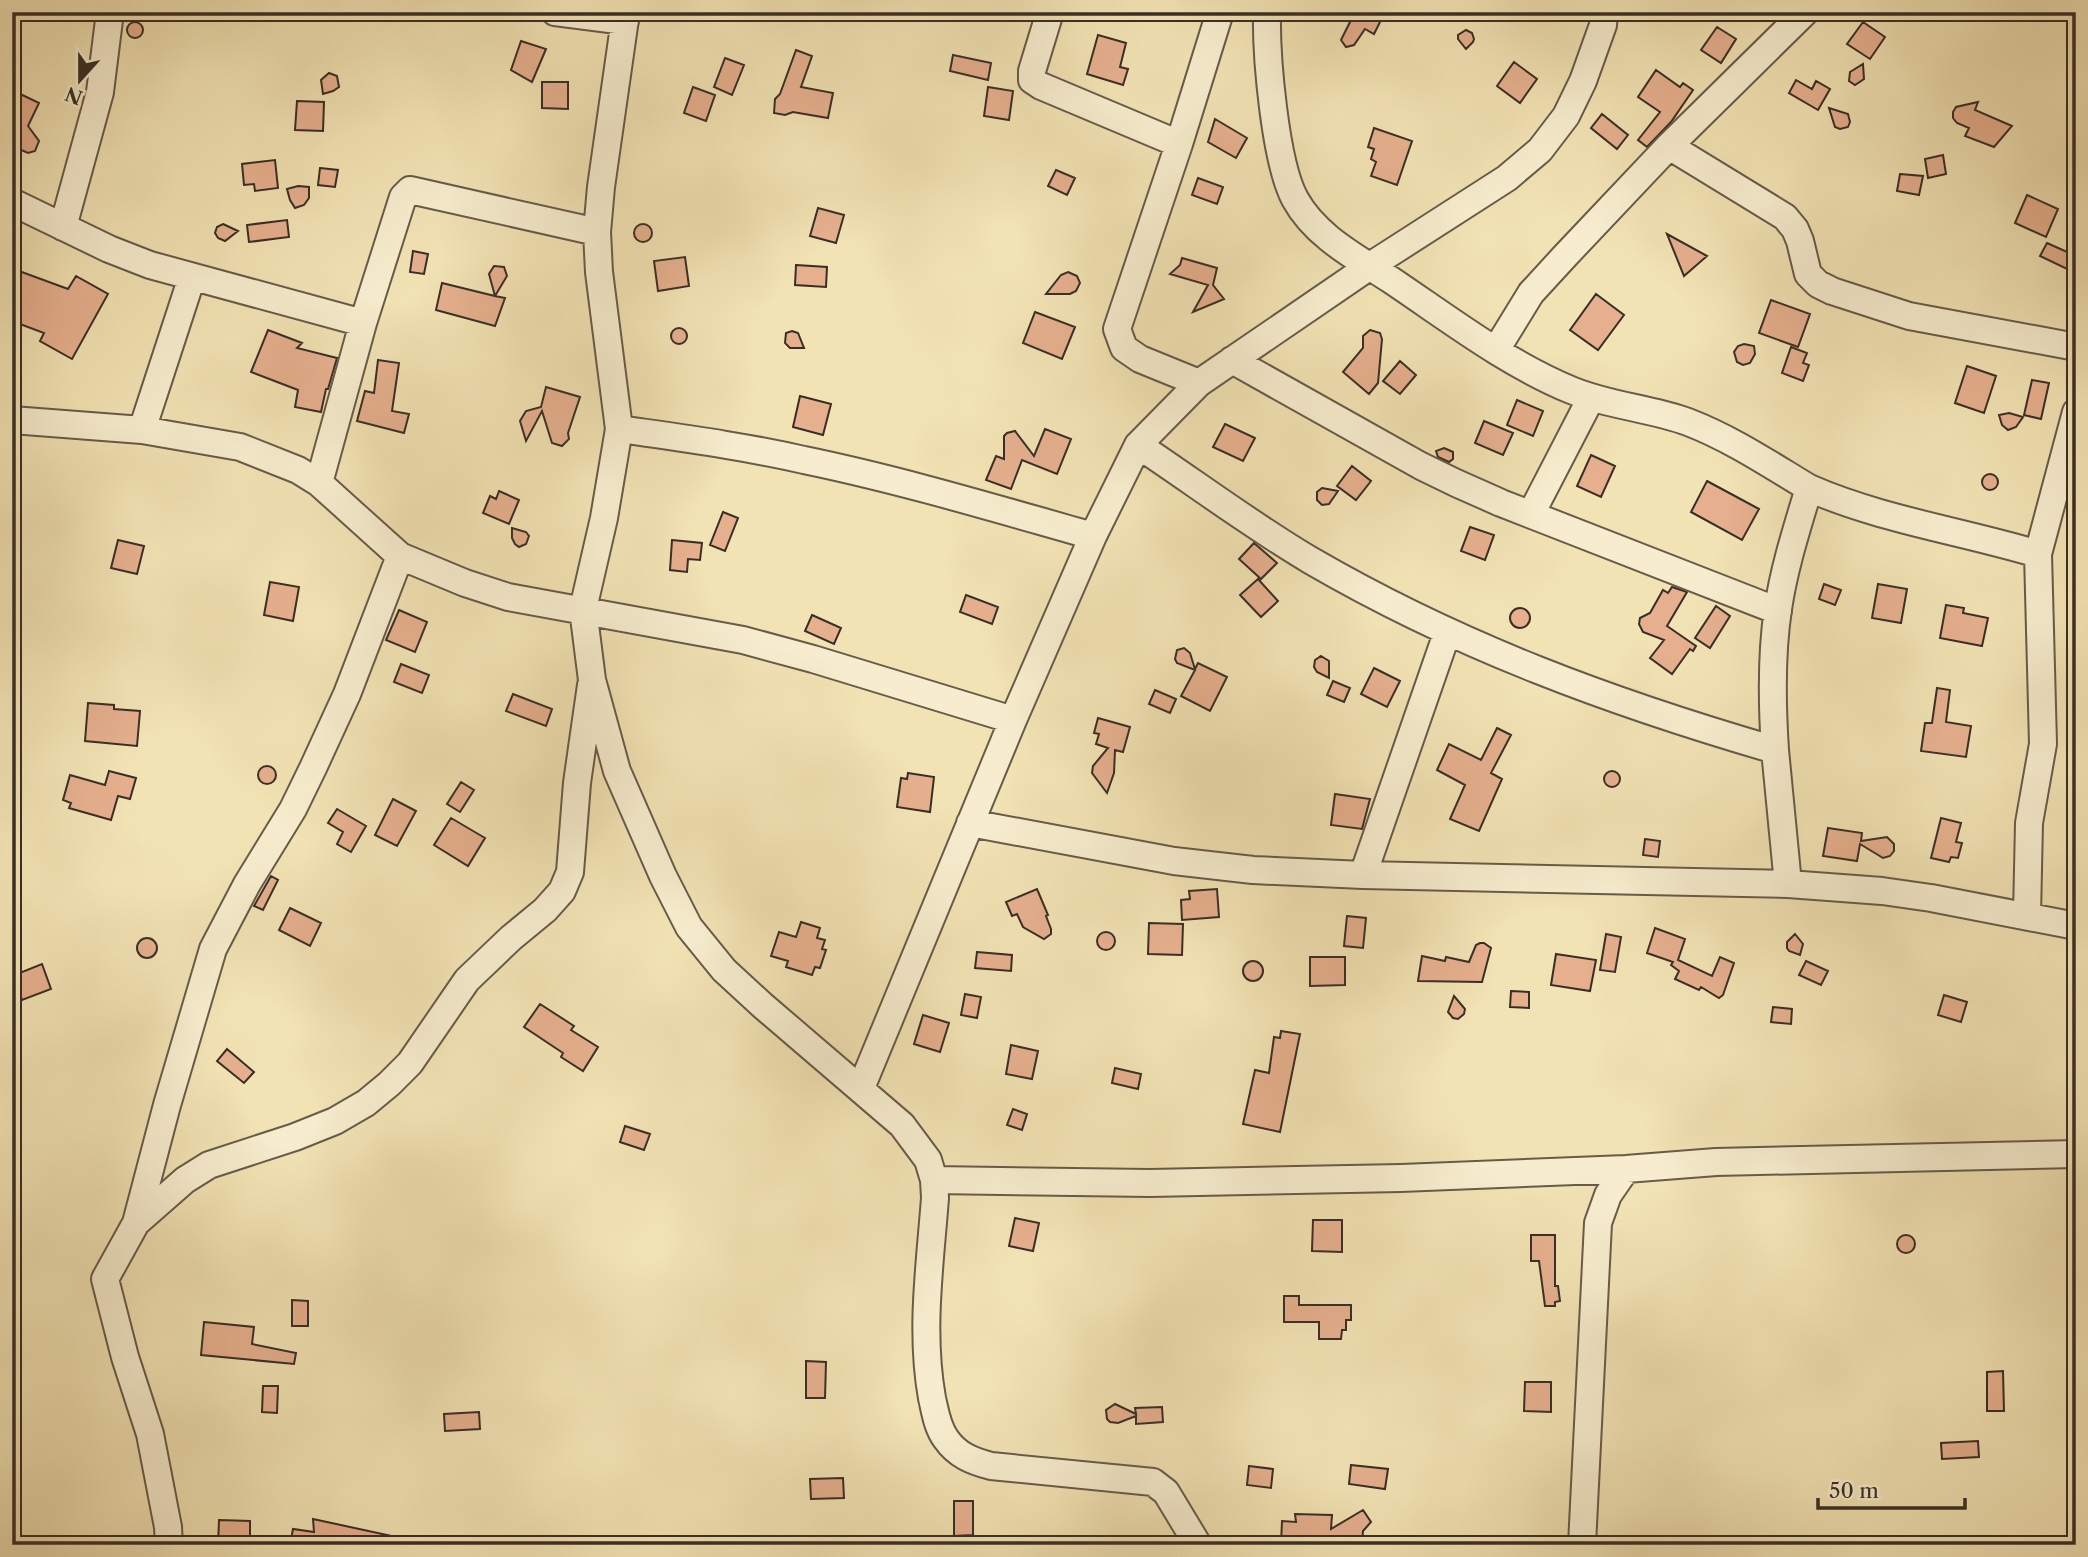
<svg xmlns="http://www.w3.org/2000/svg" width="2088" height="1557" font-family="'Libre Caslon Text',serif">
	<rect width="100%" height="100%" fill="#f2e3b4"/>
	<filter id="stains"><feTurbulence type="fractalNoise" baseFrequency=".00286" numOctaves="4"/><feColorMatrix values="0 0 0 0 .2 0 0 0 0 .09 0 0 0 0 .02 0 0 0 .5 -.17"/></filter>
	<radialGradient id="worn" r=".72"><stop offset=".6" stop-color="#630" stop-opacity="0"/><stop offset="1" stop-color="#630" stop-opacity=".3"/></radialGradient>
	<path fill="#e6b08e" stroke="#392e26" stroke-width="2" d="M1355,12H1385L1374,34L1365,29L1354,45L1346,47L1341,40Z
		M127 30a8 8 0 1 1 16 0a8 8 0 1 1-16 0Z
		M1863,22L1885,37L1870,59L1847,44Z
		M1717,27L1736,39L1721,63L1701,50Z
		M1466,30L1472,33L1474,39L1473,42L1466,49L1458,39V35Z
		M1098,35L1126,43L1120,67L1128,69L1123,85L1087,74Z
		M521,41L546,49L532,82L511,70Z
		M796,50L812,56L801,87L833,93L828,118L793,112L785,115L774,113L775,99L780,94Z
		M953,55L991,63L988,80L950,71Z
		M725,58L744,65L732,95L714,87Z
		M1514,62L1537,79L1520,103L1497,86Z
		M1863,64L1864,79L1855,85L1849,81L1850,72Z
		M1656,70L1680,87L1683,83L1693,90L1671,122L1647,147L1638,140L1660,112L1638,97Z
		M329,73L337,76L339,87L333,91L323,94L321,80Z
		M1796,80L1812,89L1816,81L1830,89L1818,110L1789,93Z
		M542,82H568V109L542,108Z
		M693,87L715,95L706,121L684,113Z
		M988,87L1013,91L1009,120L984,116Z
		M12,90L39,103L28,126L39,141L35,151L28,153L17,148L12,157Z
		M297,101L324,102L323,131L295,130Z
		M1978,102L1975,110L2012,126L1994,147L1965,136L1969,128L1957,123L1953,118V112L1956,107Z
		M1829,108L1848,114L1850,122L1848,127L1840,129L1835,127Z
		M1602,114L1628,135L1617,149L1591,128Z
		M1215,119L1247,138L1236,158L1208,142Z
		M1374,128L1412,141L1397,185L1371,176L1376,162L1371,159L1374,149L1368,147Z
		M1943,155L1946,174L1928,178L1925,159Z
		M275,160L278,188L255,191L254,184L244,185L242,164Z
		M320,168L338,170L335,187L318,185Z
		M1056,170L1075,178L1067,195L1048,186Z
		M1900,174L1923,176L1919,195L1897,191Z
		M1198,178L1223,187L1217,204L1192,195Z
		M298,186L309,187V198L304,205L295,208L290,200L287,189Z
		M2027,195L2058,209L2046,237L2015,223Z
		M818,208L844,215L836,243L810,236Z
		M287,220L289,237L249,242L247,225Z
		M634 233a9 9 0 1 1 18 0a9 9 0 1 1-18 0Z
		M223,224L238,231L225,241L218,238L215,233L217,227Z
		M1667,234L1707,256L1684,276Z
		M2047,243L2074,255L2067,269L2040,256Z
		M413,251L428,254L424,274L410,272Z
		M685,257L689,286L658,291L654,261Z
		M1182,258L1217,268L1213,285L1224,299L1193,312L1208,285L1170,274L1180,265Z
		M796,265L827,267L826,287L795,285Z
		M494,266L504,267L507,276L495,296L505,298L495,326L436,310L442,283L495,296L489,274Z
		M19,271L68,289L76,276L108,294L72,359L40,341L44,333L12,321V290Z
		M1068,272L1077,276L1080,283L1076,291L1070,294H1046L1061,275Z
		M1596,294L1624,315L1598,350L1570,330Z
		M1771,300L1810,314L1798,347L1759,333Z
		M1035,312L1075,327L1062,359L1023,343Z
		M671 336a8 8 0 1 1 16 0a8 8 0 1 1-16 0Z
		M268,330L302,343L297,348L337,358L328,389H326L321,412L295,407L298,390L251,372Z
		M1370,330L1380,333L1382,339L1378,383L1369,394L1343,372L1363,348V336Z
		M792,331L798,333L804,348H790L785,343L786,333Z
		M1744,344L1754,346L1755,354L1750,363L1743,365L1737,362L1734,352L1738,346Z
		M1791,347L1807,353L1803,363L1809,365L1803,381L1782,373Z
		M378,360L399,363L392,411L409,414L404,433L357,421L365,391L374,393Z
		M1400,361L1416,375L1400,394L1383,381Z
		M1967,366L1996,376L1984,413L1955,403Z
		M2032,380L2049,383L2041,419L2024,415Z
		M546,387L580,397L568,433L569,439L562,446L552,443L542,411L526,441L520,421L526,411L541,407Z
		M800,396L831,404L823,435L793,427Z
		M1517,400L1543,411L1533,436L1507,425Z
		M2009,413L2023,417L2016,427L2008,430L2002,425L1999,415Z
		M1484,421L1513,433L1503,455L1475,443Z
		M1225,424L1255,438L1243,461L1213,447Z
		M1045,429L1071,439L1057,474L1022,460L1011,489L986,480L996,456L1004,459V436L1007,433L1015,431L1034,456Z
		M1444,448L1453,452V459L1449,462L1438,457L1436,451Z
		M1591,455L1615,466L1601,497L1577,486Z
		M1352,466L1371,481L1356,500L1337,486Z
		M1982 482a8 8 0 1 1 16 0a8 8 0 1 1-16 0Z
		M1707,481L1759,509L1742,540L1691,512Z
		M1322,488L1338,491L1329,504L1322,505L1317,500V492Z
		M499,491L519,500L509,524L483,513L490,496L496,499Z
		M723,512L738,518L725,551L710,545Z
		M1470,527L1494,535L1485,560L1461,551Z
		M512,528L526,532L529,536L526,544L519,547L515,544L512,538Z
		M118,540L144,546L137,574L111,568Z
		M672,540L702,543L700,560L688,559L687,572L670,570Z
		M1254,543L1277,563L1261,579L1239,559Z
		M1258,579L1278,601L1261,617L1240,595Z
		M270,582L299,587L293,621L264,615Z
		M1824,584L1841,590L1835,605L1819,599Z
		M1878,584L1907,589L1901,623L1872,618Z
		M1672,587L1687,592L1667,626L1696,646L1693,651L1690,649L1672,674L1650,658L1664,640L1643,632L1639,624L1640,618L1650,613L1663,590L1668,593Z
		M966,595L998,607L992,624L960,612Z
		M1946,605L1964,608L1963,613L1988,618L1982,646L1940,638Z
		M1716,606L1730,616L1710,648L1695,638Z
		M1510 618a10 10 0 1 1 20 0a10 10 0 1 1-20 0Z
		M399,610L427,622L415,652L386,640Z
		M812,615L841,628L834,644L805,631Z
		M1184,648L1190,653L1195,669L1198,663L1227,677L1210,711L1181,696L1195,670L1177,663L1175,659L1177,650Z
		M1321,656L1329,661V678L1317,672L1314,667L1315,660Z
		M401,664L429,675L422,693L394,682Z
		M1374,668L1400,681L1387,707L1361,694Z
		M1333,681L1350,688L1344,702L1327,695Z
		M1937,688L1950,690L1946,722L1971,726L1966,757L1921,751L1925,723H1932Z
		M1155,690L1176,699L1170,713L1149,704Z
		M513,694L552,709L546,726L506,711Z
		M88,703L114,705V709L140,711L137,746L85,741Z
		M1098,718L1130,727L1123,752L1115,750L1114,773L1107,793L1092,773L1093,766L1108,748L1096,744L1099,734L1094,733Z
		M1497,728L1511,735L1491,773L1502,779L1479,831L1450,819L1465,785L1437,770L1449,744L1481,760Z
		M258 775a9 9 0 1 1 18 0a9 9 0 1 1-18 0Z
		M1604 779a8 8 0 1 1 16 0a8 8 0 1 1-16 0Z
		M109,771L136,778L130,799L118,796L111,820L69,808L71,803L63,800L70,775L105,785Z
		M908,773L934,777L930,812L897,807L901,778L907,779Z
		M461,782L474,790L460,812L447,804Z
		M1335,794L1370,799L1362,829L1331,825Z
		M393,799L416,811L397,846L375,835Z
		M337,809L366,826L351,852L337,844L343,832L328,823Z
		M451,818L485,838L468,866L434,845Z
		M1941,818L1961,823L1956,842L1962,843L1958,858L1951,857L1949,862L1931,858Z
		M1828,828L1862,833L1861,841L1887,837L1894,844V851L1890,856L1883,858L1860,844L1857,861L1823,856Z
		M1645,839L1660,841L1658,857L1643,855Z
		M271,876L278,880L263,910L254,906Z
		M1037,889L1048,915L1046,916L1051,929V934L1044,939L1023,927L1017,914L1012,916L1006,902Z
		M1217,889L1219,917L1182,920L1181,900L1190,899L1189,891Z
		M290,908L321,923L310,946L279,930Z
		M1347,916L1366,918L1363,948L1344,946Z
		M801,922L820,928L817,938L825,940L822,949L826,950L820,968L815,967L812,975L786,967L788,961L771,956L779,932L796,937Z
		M1149,923L1183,924L1182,955L1148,954Z
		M1655,928L1685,939L1678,960L1712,976L1720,957L1734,963L1723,995L1719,998L1701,987L1699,990L1675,979L1679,971L1671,965L1673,962L1647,953Z
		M1097 941a9 9 0 1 1 18 0a9 9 0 1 1-18 0Z
		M1606,934L1621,937L1615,972L1600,970Z
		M1795,934L1803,944L1800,955L1789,951L1787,948V942Z
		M137 948a10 10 0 1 1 20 0a10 10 0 1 1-20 0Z
		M1480,943H1484L1491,948L1482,982L1418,981L1422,956L1445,961L1446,957L1469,962L1476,945Z
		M977,952L1012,955L1011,971L975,968Z
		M1556,954L1596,960L1590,991L1551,985Z
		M1310,957H1345V985L1310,986Z
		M1243 971a10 10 0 1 1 20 0a10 10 0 1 1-20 0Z
		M1806,961L1828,971L1821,985L1799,975Z
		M42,964L51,989L22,1000L12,976Z
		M1511,991L1529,992V1008L1510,1007Z
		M965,994L981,997L977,1018L961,1015Z
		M1944,995L1967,1002L1961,1022L1938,1015Z
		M1454,996L1465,1009L1464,1014L1458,1019L1453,1018L1448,1012Z
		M540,1004L574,1026L571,1030L598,1047L583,1071L561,1057L563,1053L524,1027Z
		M1773,1007L1792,1009L1791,1024L1771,1022Z
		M923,1015L949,1023L940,1052L914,1044Z
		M1281,1031L1300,1034L1280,1132L1243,1124L1255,1070L1269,1073L1274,1037L1280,1038Z
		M1011,1045L1038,1051L1032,1079L1006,1074Z
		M227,1049L254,1072L244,1083L217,1061Z
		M1115,1068L1141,1074L1138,1089L1112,1083Z
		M1013,1109L1027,1114L1022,1130L1007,1125Z
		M625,1126L650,1134L644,1150L620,1142Z
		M1015,1218L1039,1223L1033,1251L1009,1246Z
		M1313,1220H1342V1252L1312,1251Z
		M1531,1235H1555V1286H1558L1560,1301L1555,1302V1306H1545L1539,1261H1531Z
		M1897 1244a9 9 0 1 1 18 0a9 9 0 1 1-18 0Z
		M1284,1296H1299V1305H1351V1320H1346V1330H1342L1341,1339H1319V1322H1284Z
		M292,1300L308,1301V1326H292Z
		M204,1322L254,1327L252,1344L296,1353L294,1364L201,1355Z
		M806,1361L826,1362L825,1398H806Z
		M2003,1371L2004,1411H1987V1372Z
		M1525,1382H1551V1412L1524,1411Z
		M263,1386H278L277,1413L262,1412Z
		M1115,1404L1136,1414L1135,1408L1162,1407L1163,1422L1136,1424V1416L1118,1423L1110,1422L1107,1419L1106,1410Z
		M479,1412L480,1429L445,1431L444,1414Z
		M1978,1441L1979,1457L1942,1459L1941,1443Z
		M1351,1465L1388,1469L1385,1489L1349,1484Z
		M1249,1466L1273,1469L1271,1488L1247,1485Z
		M843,1478L844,1498L811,1499L810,1479Z
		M954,1501H973V1535L954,1536Z
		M1363,1510L1371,1522L1363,1531L1362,1545L1281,1543L1282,1521L1296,1522L1295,1514L1332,1515L1331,1529Z
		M313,1519L401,1538L400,1545H290L293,1529L314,1532Z
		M219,1520L250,1521V1545H218Z"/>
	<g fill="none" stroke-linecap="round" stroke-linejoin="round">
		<g stroke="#675b4a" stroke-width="30">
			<path id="minor" d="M555,12L625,21
				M626,12L601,187L597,232L599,272L619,429L604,518L583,609L592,680L617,771L663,876L689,927L724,970L762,1005L902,1125L928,1160L934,1180L935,1198C930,1265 920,1331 932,1398C935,1411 937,1427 946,1439C957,1455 972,1461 991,1466L1153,1482L1166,1492L1198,1545
				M1050,12L1032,71V80L1041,86L1179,144
				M1267,12C1266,56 1275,162 1295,199C1316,237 1356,257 1391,280C1449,319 1506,363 1571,390C1609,406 1650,408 1688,422C1732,439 1769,464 1809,488
				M1669,146L1785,217L1795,229L1800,241L1808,274L1818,284L1832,291L1909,316L2076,347
				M12,202L109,249L150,265L363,323L403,197L410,190L597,232
				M63,227L100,92L110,12
				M1496,350L1531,293L1565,256L1669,146L1805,12
				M1232,360L1421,466L1456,483L1501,503L1778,611
				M1199,383L1140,359L1124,348L1117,329L1179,144L1220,12
				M12,420L142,430L240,447L298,470L319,483L400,556L465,583L508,597L743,640L813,659L1013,720L1093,536L1138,445L1199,383L1370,266L1507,178L1540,150L1566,116L1583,81L1603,25L1604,12
				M619,429C681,438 743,446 804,460C901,480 997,509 1093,536
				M142,430L192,277
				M1138,445C1195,483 1251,525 1310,560C1458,646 1610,702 1775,750L1788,884
				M319,483L363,323
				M1531,514L1591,398
				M2038,554L2076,412
				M1775,750C1772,704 1771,655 1778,609C1784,568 1797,528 1809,488C1882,520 1962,531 2038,554L2043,744L2029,823L2027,916
				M970,823L1174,861L1253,870L1363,875L1788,884L1882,891L1931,898L2076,926
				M1363,875L1447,633
				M861,1088L1013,720
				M934,1180L1150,1183L1401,1178L1626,1169L1716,1162L2076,1154
				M136,1223L167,1105L213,949L247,884L293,809L313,768L347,694L400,556
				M169,1545L168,1527L150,1434L125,1357L105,1279L136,1223L185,1180L209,1165L295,1137L335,1121L366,1103L389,1084L410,1063L467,980L511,938L545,910L562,891L570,872L577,783L591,685
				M1582,1545L1598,1223L1608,1195L1626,1169"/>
		</g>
		<use href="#minor" stroke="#f7edce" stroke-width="26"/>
	</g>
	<rect width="2088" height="1557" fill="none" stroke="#f2e3b4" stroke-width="42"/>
	<rect x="14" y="14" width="2060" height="1529" fill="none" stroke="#392e26" stroke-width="3.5"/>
	<rect x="21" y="21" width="2046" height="1515" fill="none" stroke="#392e26" stroke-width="2"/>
	<g transform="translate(80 80) rotate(201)" stroke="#f7edce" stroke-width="5" paint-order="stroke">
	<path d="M0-5L12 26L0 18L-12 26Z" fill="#392e26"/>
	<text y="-10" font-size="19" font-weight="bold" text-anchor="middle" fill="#392e26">N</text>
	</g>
	<path d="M1818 1498v10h147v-10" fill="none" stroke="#392e26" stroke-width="3.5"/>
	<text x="1829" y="1498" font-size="21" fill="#392e26" stroke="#f7edce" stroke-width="5" paint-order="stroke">50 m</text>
	<rect width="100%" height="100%" filter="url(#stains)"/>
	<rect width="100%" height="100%" fill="url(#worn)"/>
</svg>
